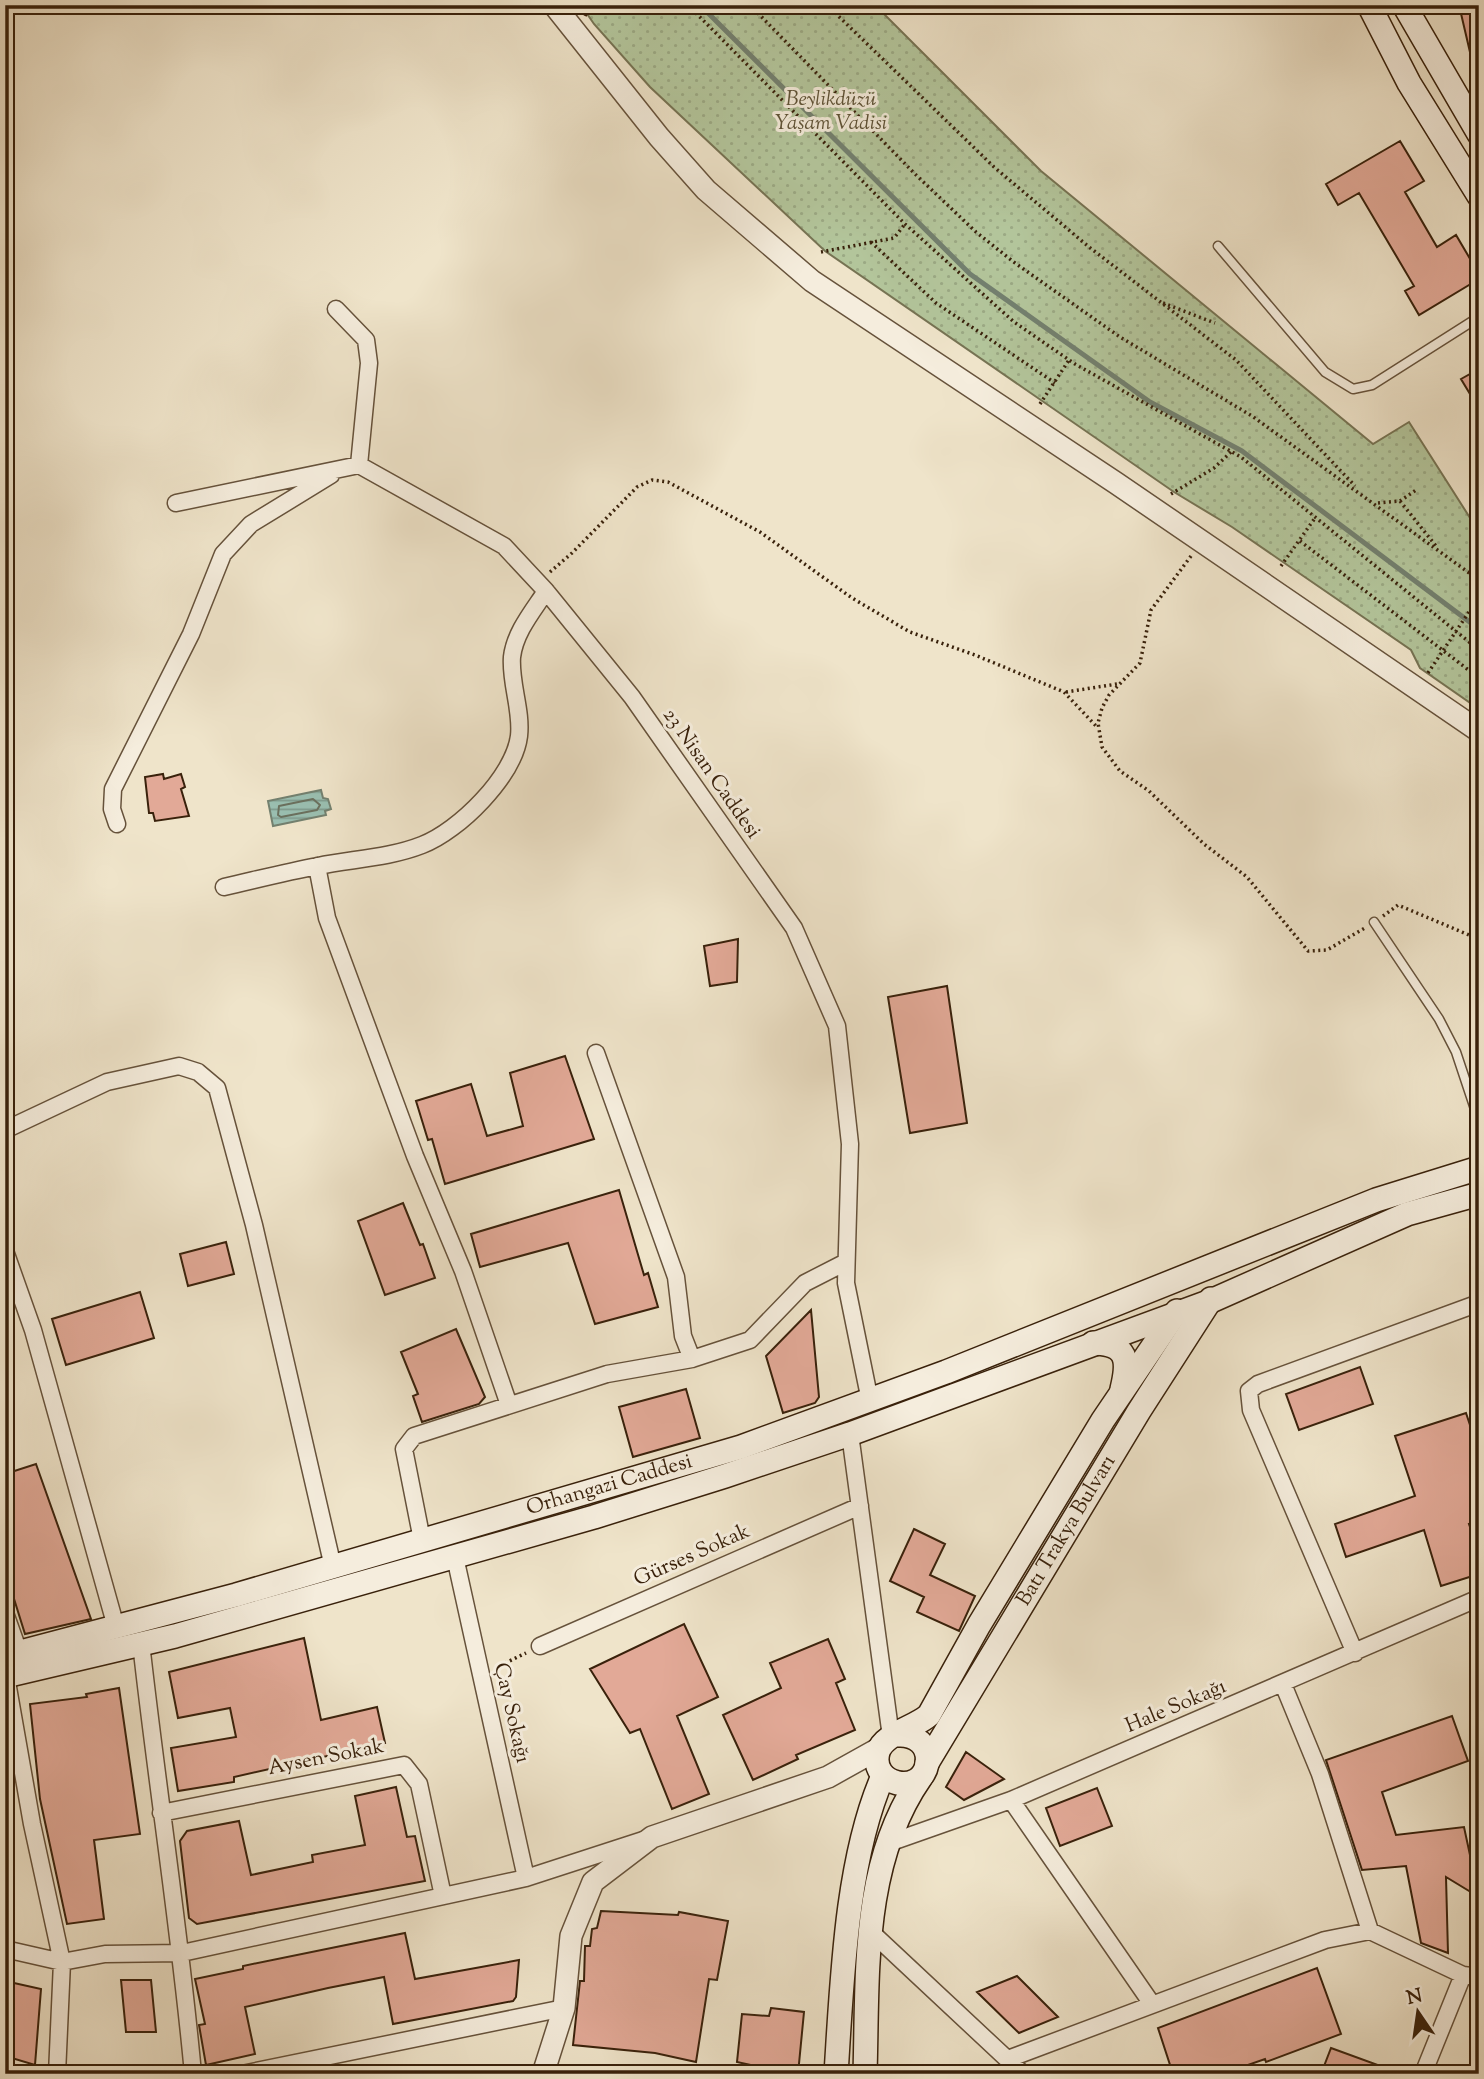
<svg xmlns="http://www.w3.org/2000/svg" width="1484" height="2079" font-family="'Sorts Mill Goudy',serif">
	<defs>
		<pattern id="park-dots" width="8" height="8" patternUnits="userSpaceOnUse" patternTransform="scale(1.75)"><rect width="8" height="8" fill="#b3c59b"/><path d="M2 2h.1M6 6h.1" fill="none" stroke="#9ba984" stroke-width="1.8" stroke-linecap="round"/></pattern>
		<pattern id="water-rules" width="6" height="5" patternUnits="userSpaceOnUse" patternTransform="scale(1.75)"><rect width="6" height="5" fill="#9abfb1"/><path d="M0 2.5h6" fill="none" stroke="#7f9b8e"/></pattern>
	</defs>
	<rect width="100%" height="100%" fill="#efe4ca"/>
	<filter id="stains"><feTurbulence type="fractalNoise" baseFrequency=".00286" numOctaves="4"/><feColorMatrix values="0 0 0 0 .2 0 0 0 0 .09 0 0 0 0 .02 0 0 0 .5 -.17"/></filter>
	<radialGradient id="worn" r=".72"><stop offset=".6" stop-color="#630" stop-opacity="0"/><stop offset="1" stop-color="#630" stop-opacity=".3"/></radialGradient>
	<path fill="url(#park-dots)" stroke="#767353" stroke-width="2" d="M581,5H875L1041,171L1373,444L1409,422L1479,532V709L1420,668L1411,650L1232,527L1174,492L825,251L650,87L594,24Z"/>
	<path fill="url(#water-rules)" stroke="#73806f" stroke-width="2" d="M321,790L323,798L328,799L331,809L325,811L326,815L273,826L268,801Z"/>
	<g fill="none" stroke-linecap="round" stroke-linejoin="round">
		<path stroke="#6a705e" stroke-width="2" d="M313,799L320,805L317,810L281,817L278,815L279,806Z"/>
		<path stroke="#73806f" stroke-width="5" d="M700,5L970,274L1150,402L1242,451L1479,629"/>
	</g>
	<path fill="#e2a997" stroke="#39210b" stroke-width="2" d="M1459,5H1479V64L1473,65Z
		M1400,141L1424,181L1405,192L1437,247L1456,235L1479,274V279L1419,315L1405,291L1414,286L1359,193L1338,205L1326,184Z
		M1479,369V409L1461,379Z
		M163,774L164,779L181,774L185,787L181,789L189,816L155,821L153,813H149L145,777Z
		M738,939L737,982L710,986L704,946Z
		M947,986L967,1123L910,1133L888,997Z
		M565,1056L594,1139L445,1184L432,1139L428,1140L416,1101L471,1084L487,1136L523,1126L510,1073Z
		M619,1190L644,1275L648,1273L658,1307L595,1324L568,1243L480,1267L471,1234Z
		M403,1203L420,1245L423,1244L435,1278L385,1295L358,1221Z
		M226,1242L234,1274L188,1286L180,1254Z
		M140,1292L154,1338L66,1365L52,1319Z
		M811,1310L819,1397L815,1403L783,1413L766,1356Z
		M456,1329L485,1397L479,1404L422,1422L413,1396L418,1394L401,1352Z
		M1360,1367L1373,1404L1299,1430L1286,1394Z
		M686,1389L700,1438L633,1457L619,1407Z
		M1466,1413L1479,1452V1521L1469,1524L1479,1553V1574L1441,1586L1424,1530L1346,1557L1335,1524L1415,1496L1395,1436Z
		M36,1464L91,1619L25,1634L5,1570V1474Z
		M914,1529L945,1544L930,1575L975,1596L959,1631L917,1612L924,1597L890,1581Z
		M684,1624L718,1697L677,1716L709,1794L672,1809L640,1729L630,1733L590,1669Z
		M304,1638L321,1720L377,1707L385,1743L234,1777V1782L178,1791L171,1748L236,1737L230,1708L178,1718L169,1672Z
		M828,1639L845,1679L836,1683L855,1730L796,1755L798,1759L753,1780L723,1715L781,1688L770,1663Z
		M119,1688L140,1834L94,1840L104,1919L67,1924L40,1799L30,1704L87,1697L86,1694Z
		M1452,1716L1468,1761L1382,1792L1396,1835L1464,1827L1479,1897L1446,1877L1448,1953L1421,1943L1406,1866L1362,1870L1326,1760Z
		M966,1752L1004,1779L964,1800L946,1787Z
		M396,1787L407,1837L415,1836L425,1881L197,1924L189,1918L180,1841L187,1831L239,1821L251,1875L313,1862L312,1855L365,1845L355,1796Z
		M1097,1788L1112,1826L1060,1846L1046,1808Z
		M601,1911L678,1915L679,1912L728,1921L717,1980L709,1979L696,2062L655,2053L573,2045L580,1981H584L585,1946H590L592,1929L597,1928Z
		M405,1933L415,1979L519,1960L516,1997L513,2001L393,2024L384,1977L328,1988L245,2007L255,2054L206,2065L199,2025L205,2024L195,1979L243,1969V1966Z
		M1317,1968L1341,2034L1266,2062L1265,2059L1222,2074H1173L1158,2028Z
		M1017,1976L1058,2017L1019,2033L977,1992Z
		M121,1980H151L156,2032H126Z
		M5,1981L41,1989L35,2065L5,2056Z
		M771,2008L804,2012L798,2074H759L760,2067L737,2062L742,2014L769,2016Z
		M1331,2048L1397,2072L1396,2074H1321Z"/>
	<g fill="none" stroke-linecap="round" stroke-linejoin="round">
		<g stroke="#66523b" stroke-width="11">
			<path id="service" d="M1218,246L1325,372L1353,389L1372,385L1479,317
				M1374,922L1439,1019L1456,1052L1479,1121"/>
		</g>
		<g stroke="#66523b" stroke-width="19">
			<path id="minor" d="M336,309L366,340L369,363L359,465
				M176,503L359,465L504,546L546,591L632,697L794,928L837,1026L850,1144L846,1283L870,1401
				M117,824L112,809L113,789L191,634L223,554L251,524L331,475
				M317,866L327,918L415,1156L463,1271L509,1405
				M224,887C255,880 286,872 318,866C352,859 389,858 422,845C459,831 514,776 519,736C522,710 510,683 512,657C515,632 533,611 546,591
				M596,1053L676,1277L683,1336L692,1359
				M5,1130L107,1082L179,1066L198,1072L217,1088L254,1225L333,1567
				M5,1251L33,1330L116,1627
				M850,1434L891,1737
				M422,1540L404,1449L414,1436L607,1374L692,1359L750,1340L805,1283L846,1262
				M455,1557L526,1878
				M5,1613L19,1652
				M141,1643C157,1787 180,1930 193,2074
				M540,1646L860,1506
				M1355,1653L1251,1410L1249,1391L1258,1384L1479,1303
				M6,1676L32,1824L62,1962L57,2074
				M1283,1684L1320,1774L1370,1931L1463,1975L1479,1977
				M1011,1800L1152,2004
				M161,1813L404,1765L419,1784L443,1896
				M886,1844L1011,1800L1479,1598
				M869,1930L1023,2074
				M5,1949L62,1962L105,1954L182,1953L526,1878L643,1840
				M1008,2059L1325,1940L1370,1931
				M242,2074L564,2008
				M1423,2074L1463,1975"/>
		</g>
		<g stroke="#66523b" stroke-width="24">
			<path id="tertiary" d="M554,5L659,137L706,190L812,281L1116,483L1479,731
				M543,2074L564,2008L571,1936L593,1882L652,1837L828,1777L880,1748"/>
		</g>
		<g stroke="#39210b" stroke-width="26">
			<g id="secondary">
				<path d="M1369,5L1409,83L1479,196"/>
				<path d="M1404,5L1479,134"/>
				<path d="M1093,1343C1128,1344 1129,1360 1122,1389"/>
				<path id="s1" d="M5,1656L236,1595L741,1447L946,1372L1376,1200L1479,1168"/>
				<path d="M5,1676L175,1636L594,1517L725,1476L850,1434L1211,1301L1407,1214L1479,1194"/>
				<path d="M898,1735C915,1734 930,1745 927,1764C921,1797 869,1785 878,1752C884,1733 915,1728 929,1715L979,1625L1103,1420L1177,1311"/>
				<path id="s2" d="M927,1763L1139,1411L1211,1299"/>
				<path d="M836,2074C842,1982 846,1860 883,1776"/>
				<path d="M865,2074C868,1973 861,1863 921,1777"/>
			</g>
		</g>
		<path stroke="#39210b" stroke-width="3.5" stroke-dasharray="2 3.5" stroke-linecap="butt" d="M688,5L905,224L1014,322L1075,364L1241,457L1479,650
			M750,5L915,174L976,232L1015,263L1120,337L1252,416L1479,580
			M827,5L994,167L1089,247L1236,360L1355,486
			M585,16L591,5
			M871,242L936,303L1055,383
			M821,252L894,238L905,224
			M1163,303L1215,323
			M1040,404L1069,360
			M1171,494L1214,468L1231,452
			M1400,501L1436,546
			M1378,503L1400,501L1416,490
			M1300,541L1479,678
			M1191,556L1151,610L1140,663L1109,695L1102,708L1098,723L1102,747L1120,771L1149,791L1204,844L1247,877L1308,951L1327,950L1365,928
			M1281,566L1315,518
			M550,572L572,553L637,487L652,480L668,482L760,532L852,598L910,632L975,655L1064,692L1097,727
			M1428,673L1479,597
			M1066,692L1117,684
			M1383,916L1398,905L1469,935
			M495,1668L526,1653"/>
		<use href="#service" stroke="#f5eddd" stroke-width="8"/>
		<use href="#minor" stroke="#f5eddd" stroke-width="16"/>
		<use href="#tertiary" stroke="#f5eddd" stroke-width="21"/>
		<use href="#secondary" stroke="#f5eddd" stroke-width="23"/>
	</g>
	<g text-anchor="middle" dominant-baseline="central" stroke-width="6" stroke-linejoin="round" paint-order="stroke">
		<g font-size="21" font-style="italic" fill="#5e5236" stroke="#f5eddd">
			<text x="831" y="100">Beylikdüzü<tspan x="831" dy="24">Yaşam Vadisi</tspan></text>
		</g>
		<g font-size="21" fill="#39210b" stroke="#f5eddd">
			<text transform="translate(711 774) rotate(55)">23 Nisan Caddesi</text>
			<text stroke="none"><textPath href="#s1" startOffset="628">Orhangazi Caddesi</textPath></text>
			<text stroke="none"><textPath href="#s2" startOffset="271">Batı Trakya Bulvarı</textPath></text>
			<text transform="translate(692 1556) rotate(-24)">Gürses Sokak</text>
			<text transform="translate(1176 1707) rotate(-23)">Hale Sokağı</text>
			<text transform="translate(511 1713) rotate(77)">Çay Sokağı</text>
			<text transform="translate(326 1758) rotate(-11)">Aysen Sokak</text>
		</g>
	</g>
	<rect width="1484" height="2079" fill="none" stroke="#efe4ca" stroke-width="28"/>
	<rect x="7" y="7" width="1470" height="2065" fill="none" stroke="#39210b" stroke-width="3.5"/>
	<rect x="14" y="14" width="1456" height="2051" fill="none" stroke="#39210b" stroke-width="2"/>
	<g transform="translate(1418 2012) rotate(347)" stroke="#f5eddd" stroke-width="5" paint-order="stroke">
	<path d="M0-5L12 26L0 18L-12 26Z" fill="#39210b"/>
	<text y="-10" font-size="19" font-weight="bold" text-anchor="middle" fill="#39210b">N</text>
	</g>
	<rect width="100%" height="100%" filter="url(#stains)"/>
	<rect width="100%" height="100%" fill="url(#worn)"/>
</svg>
